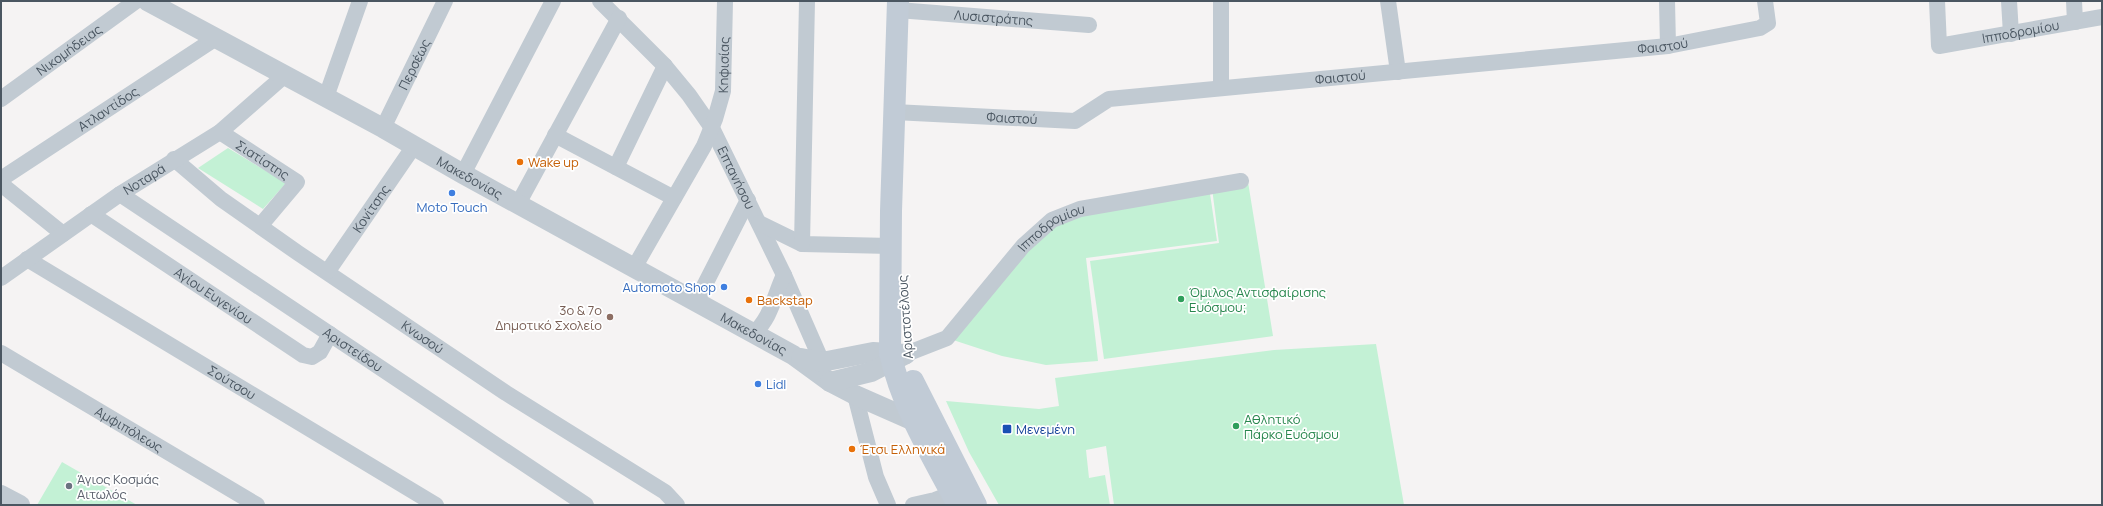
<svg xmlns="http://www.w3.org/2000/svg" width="2103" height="506" font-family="Manrope,sans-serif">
	<rect width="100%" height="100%" fill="#f5f3f3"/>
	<path fill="#c3f1d5" d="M228,148L286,183L263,209L198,168Z
		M1248,182L1273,336L1104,359L1090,261L1219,243L1212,188Z
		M1209,187L1217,241L1086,258L1098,361L1046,365L1002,356L947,338L1052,220Z
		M1376,344L1404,505H1114L1106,446L1086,450L1089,478L1105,475L1110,505H999L969,452L946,401L1039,409L1059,406L1055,378L1274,350Z
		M62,462L137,505H37Z"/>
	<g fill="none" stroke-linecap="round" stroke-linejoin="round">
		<g stroke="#c1cad2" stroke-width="16">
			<path id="s1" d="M600,1L665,66L689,95L712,128L784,275L822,362"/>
			<path d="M1221,1V88"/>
			<path d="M1388,1L1398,72"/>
			<path d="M1667,1L1668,46"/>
			<path id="s2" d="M1937,1L1939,46L2102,17"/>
			<path d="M2009,1L2011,34"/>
			<path d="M2074,1L2075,22"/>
			<path id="s3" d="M898,10L1089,25"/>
			<path d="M326,97L360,1"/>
			<path id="s4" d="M1,99L136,1"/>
			<path id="s5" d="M894,112L1075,121L1109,99L1668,46L1760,28L1768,23L1765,1"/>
			<path id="s6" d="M383,128L445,1"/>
			<path id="s7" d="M220,132L297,182L260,226"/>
			<path d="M555,135L674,198"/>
			<path id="s8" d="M174,159L221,199L298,253L506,393L665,492L677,505"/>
			<path d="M616,167L665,66"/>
			<path d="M463,174L553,1"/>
			<path id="s9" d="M1,179L216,38"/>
			<path d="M1,184L63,234"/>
			<path id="s10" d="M120,194L586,505"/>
			<path d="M518,204L619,18"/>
			<path id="s11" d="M91,214L303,355L312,357L320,352L330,334"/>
			<path d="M759,223L802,244L891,246"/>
			<path d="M802,244L807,1"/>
			<path id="s12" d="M27,259L436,505"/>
			<path id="s13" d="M634,268L704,146L715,119L723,91L725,1"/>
			<path id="s14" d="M328,271L414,146"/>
			<path id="s15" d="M1,278L120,194L220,132L284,76"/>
			<path d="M696,302L748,200"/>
			<path d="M753,333C770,321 775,294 784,275"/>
			<path id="s16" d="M1,353L257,505"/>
			<path id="s17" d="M906,354L947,338L1023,246L1052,220L1080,209L1241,181"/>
			<path d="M855,395L876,477L888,505"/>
			<path d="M913,505L935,500L961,490"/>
		</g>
		<g stroke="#c1cad2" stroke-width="20">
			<path id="s18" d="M147,1L383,128L463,174L793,355L830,382L855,395L914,421"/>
			<path d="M801,358L822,362L873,352L906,354"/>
			<path d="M830,382L871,372L906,354"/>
			<path d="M1,495L20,505"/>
		</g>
		<path stroke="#c1cbd6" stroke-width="22" d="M898,1L891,211L890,353C902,407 932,456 958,505
			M913,381L976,505"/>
	</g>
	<g fill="#e8710a" stroke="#fff" stroke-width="1.5">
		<circle cx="520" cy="162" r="4"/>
		<circle cx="749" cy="300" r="4"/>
		<circle cx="852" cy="449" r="4"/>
	</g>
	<g fill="#3f7fe0" stroke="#fff" stroke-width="1.5">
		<circle cx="452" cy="193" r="4"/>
		<circle cx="724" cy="287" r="4"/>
		<circle cx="758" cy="384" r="4"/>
	</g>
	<g fill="#2e9e5b" stroke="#fff" stroke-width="1.5">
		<circle cx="1181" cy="299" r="4"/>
		<circle cx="1236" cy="426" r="4"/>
	</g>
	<circle fill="#8d6e63" stroke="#fff" stroke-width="1.5" cx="610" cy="317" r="4"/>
	<rect fill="#1a4fb4" stroke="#fff" stroke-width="1.5" x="1002" y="424" width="10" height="10" rx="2"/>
	<circle fill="#6b7280" stroke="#fff" stroke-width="1.5" cx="69" cy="486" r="4"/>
	<g text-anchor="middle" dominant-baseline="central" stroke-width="3.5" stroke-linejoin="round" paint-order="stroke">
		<g font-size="13" fill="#4a5661" stroke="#fff">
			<text stroke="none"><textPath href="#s3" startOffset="96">Λυσιστράτης</textPath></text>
			<text stroke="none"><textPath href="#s2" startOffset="128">Ιπποδρομίου</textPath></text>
			<text stroke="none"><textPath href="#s5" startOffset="778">Φαιστού</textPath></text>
			<text stroke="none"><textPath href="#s4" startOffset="84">Νικομήδειας</textPath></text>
			<text stroke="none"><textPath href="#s6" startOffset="71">Περσέως</textPath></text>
			<text stroke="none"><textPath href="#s13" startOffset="225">Κηφισίας</textPath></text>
			<text stroke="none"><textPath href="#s5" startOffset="454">Φαιστού</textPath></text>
			<text stroke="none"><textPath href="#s9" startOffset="128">Ατλαντίδος</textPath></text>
			<text stroke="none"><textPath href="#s5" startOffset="118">Φαιστού</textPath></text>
			<text stroke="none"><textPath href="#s7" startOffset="51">Σιατίστης</textPath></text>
			<text stroke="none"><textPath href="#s15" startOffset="174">Νοταρά</textPath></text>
			<text stroke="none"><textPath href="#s18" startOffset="368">Μακεδονίας</textPath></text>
			<text stroke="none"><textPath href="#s1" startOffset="225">Επτανήσου</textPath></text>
			<text stroke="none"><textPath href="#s14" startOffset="76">Κονίτσης</textPath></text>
			<text stroke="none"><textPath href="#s17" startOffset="198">Ιπποδρομίου</textPath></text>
			<text stroke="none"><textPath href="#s11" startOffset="147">Αγίου Ευγενίου</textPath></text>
			<text transform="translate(905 317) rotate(-94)">Αριστοτέλους</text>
			<text stroke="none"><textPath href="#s18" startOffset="692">Μακεδονίας</textPath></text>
			<text stroke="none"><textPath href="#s8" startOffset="306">Κνωσού</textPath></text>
			<text stroke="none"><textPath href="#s10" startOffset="280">Αριστείδου</textPath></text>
			<text stroke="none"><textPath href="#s12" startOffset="239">Σούτσου</textPath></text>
			<text stroke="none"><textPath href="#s16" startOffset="149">Αμφιπόλεως</textPath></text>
		</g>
		<g font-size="13" fill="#c56008" stroke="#fff" text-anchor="start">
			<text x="528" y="162">Wake up</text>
			<text x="757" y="300">Backstap</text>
			<text x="860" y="449">Έτσι Ελληνικά</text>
		</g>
		<g font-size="13" fill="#366cbe" stroke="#fff">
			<text x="452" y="207">Moto Touch</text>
			<text x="716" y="287" text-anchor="end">Automoto Shop</text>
			<text x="766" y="384" text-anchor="start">Lidl</text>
		</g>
		<g font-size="13" fill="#27864d" stroke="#fff" text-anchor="start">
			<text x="1189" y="292">Όμιλος Αντισφαίρισης<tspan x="1189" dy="15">Ευόσμου;</tspan></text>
			<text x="1244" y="419">Αθλητικό<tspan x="1244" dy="15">Πάρκο Ευόσμου</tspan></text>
		</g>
		<g font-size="13" fill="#785e54" stroke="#fff" text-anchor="end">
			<text x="602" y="310">3ο &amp; 7ο<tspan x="602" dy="15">Δημοτικό Σχολείο</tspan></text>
		</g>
		<g font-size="13" fill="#164399" stroke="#fff" text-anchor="start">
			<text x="1016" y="429">Μενεμένη</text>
		</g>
		<g font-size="13" fill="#5b616d" stroke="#fff" text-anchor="start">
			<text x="77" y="479">Άγιος Κοσμάς<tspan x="77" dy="15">Αιτωλός</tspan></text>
		</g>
	</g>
	<rect width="2103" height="506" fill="none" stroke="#4a5661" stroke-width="4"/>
</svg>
